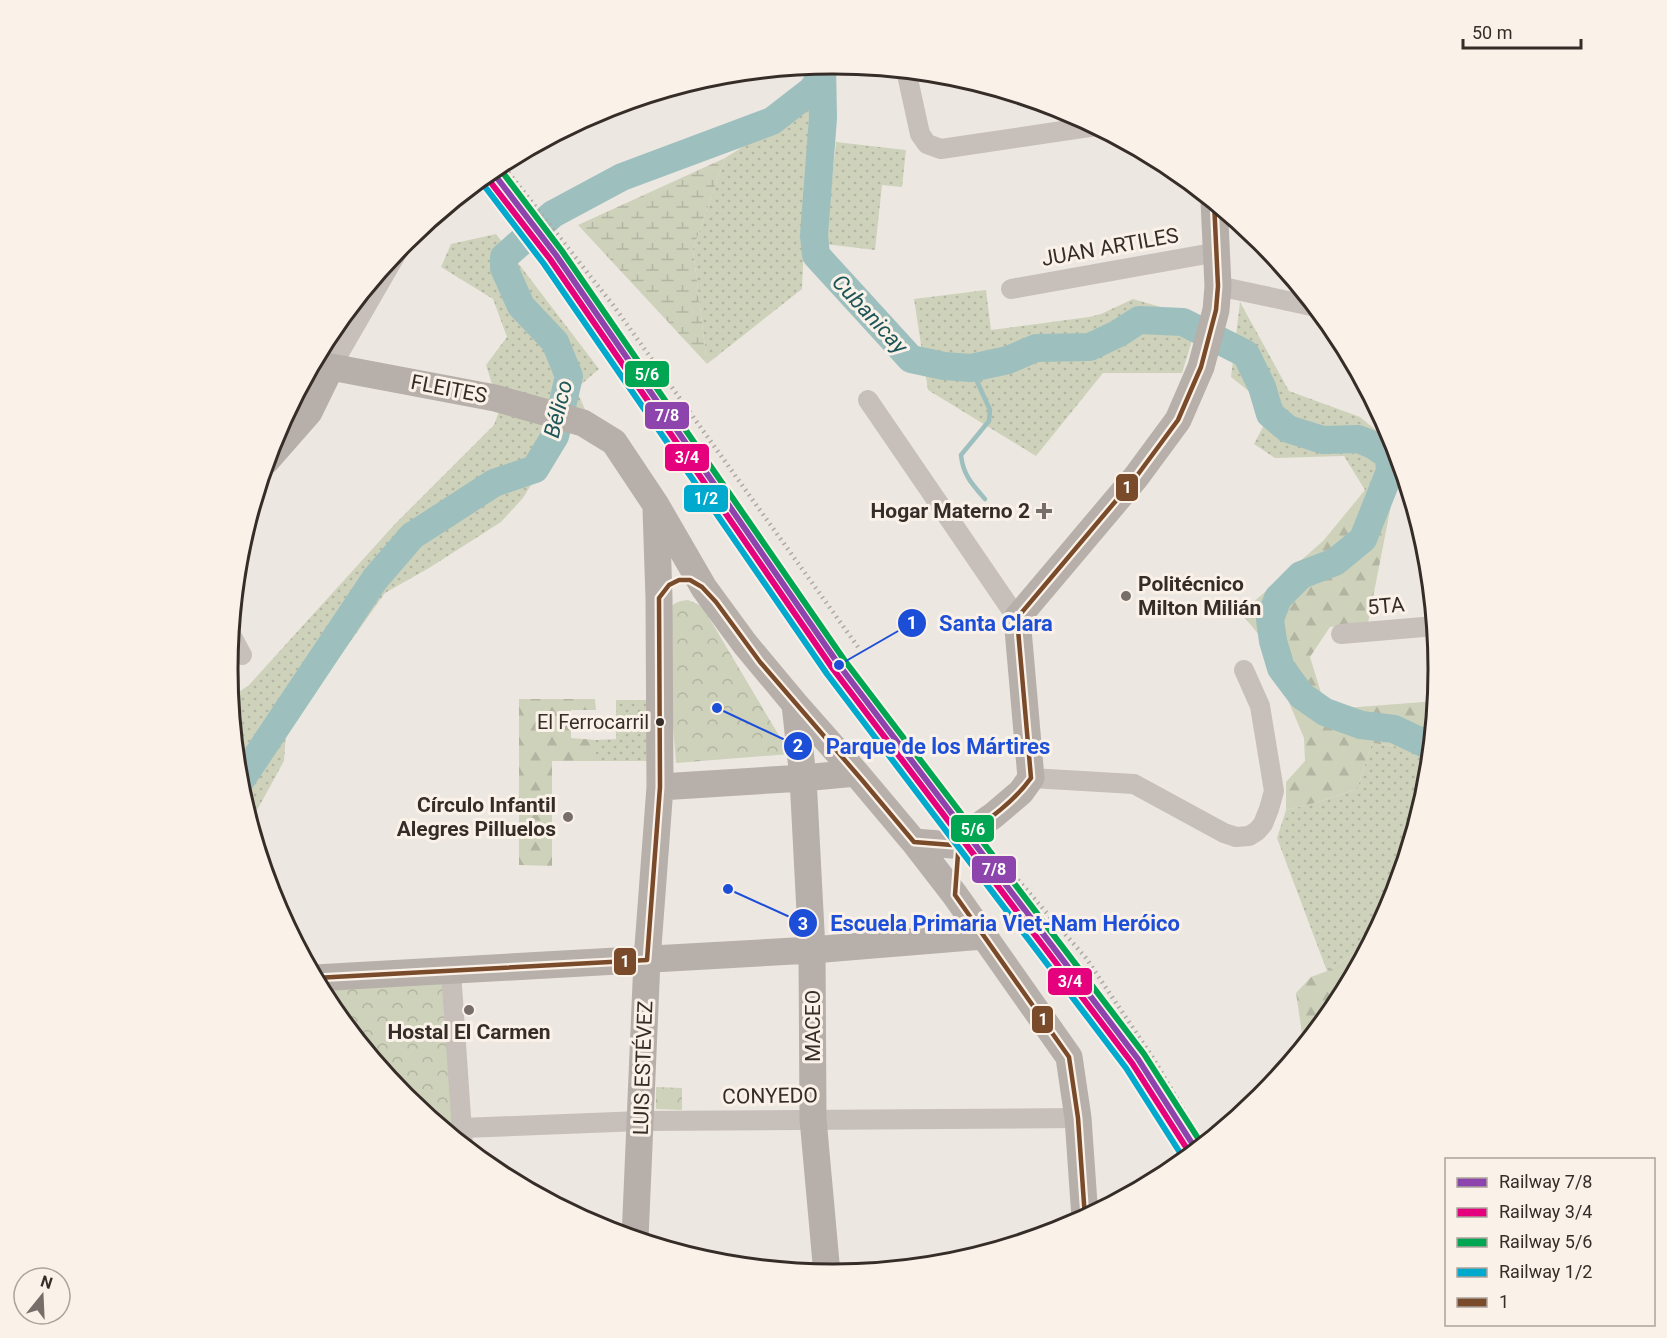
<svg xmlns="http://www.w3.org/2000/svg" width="1667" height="1338" font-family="Roboto,sans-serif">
	<defs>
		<pattern id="grass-dots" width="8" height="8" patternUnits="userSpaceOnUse" patternTransform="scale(1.5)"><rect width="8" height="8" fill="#ced2bb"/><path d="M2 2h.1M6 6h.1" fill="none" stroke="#b2b5a1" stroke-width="1.8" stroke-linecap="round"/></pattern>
		<pattern id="forest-firs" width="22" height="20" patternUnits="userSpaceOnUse" patternTransform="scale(1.5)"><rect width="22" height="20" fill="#ced2bb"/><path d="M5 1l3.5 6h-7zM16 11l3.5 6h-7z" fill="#b2b5a1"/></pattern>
		<pattern id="wetland-marsh" width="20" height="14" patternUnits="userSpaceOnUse" patternTransform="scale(1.5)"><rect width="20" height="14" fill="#ced2bb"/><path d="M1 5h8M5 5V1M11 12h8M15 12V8" fill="none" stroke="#b2b5a1"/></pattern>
		<pattern id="park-crowns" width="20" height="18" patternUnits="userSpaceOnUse" patternTransform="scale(1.5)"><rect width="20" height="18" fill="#ced2bb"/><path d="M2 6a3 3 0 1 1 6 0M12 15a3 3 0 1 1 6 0" fill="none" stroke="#b2b5a1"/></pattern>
	</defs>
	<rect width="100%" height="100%" fill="#ede7e1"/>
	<path fill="url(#grass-dots)" d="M810,104L802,289L707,364L693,249L725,158Z
		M836,142L906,150L902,187L882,185L875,250L825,244Z
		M496,234L599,369L576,389L587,414L493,387L486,365L507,337L493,299L441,267L451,244Z
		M986,290L991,330L1089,317L1101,314L1133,299L1199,318L1182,373H1103L1036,456L928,390L914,299Z
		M1240,302L1289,391L1360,417L1388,440L1399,460L1395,485L1365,490L1344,456L1275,458L1254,444L1265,423L1256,397L1231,377Z
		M499,411L564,431L523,498L501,522L429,568L385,593L286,732L284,761L250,823L239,787L230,698L249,685L395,524L494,425Z
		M616,700H649L648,761H596V740L616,739Z
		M1372,743L1423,750L1431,757L1428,788L1393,901L1368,948L1359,950L1327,971L1277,838L1286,810L1318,802L1357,789Z"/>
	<path fill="url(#forest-firs)" d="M1395,485L1368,623L1330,627L1310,657L1322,696L1345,708L1436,701L1431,757L1423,750L1372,743L1357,789L1318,802L1286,810V782L1305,761L1304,738L1277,674L1268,646L1241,613L1323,541L1365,490Z
		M519,699H595L596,710H571V738L596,740V761H552V866L519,865Z
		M1368,948L1337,1006L1304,1047L1296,993L1311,977L1327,971L1359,950Z"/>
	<path fill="url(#wetland-marsh)" d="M725,158L693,249L707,364L578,225Z"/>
	<path fill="url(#park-crowns)" d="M688,600L702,606L790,754L676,763L664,614C671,605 676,601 688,600Z
		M438,978L450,986L457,1140L405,1097L329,1005L319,986Z
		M656,1087L682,1088V1110L656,1109Z"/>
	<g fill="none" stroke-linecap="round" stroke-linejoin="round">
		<path stroke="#9dbfbe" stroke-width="4.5" d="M971,368L990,410L989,421L961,455C963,475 972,484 985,499"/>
		<path stroke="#9dbfbe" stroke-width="28" d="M822,64L823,118L814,235L816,255L911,359L944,366L971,368L1008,360L1036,348L1090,347L1119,333L1139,320L1183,322L1246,354L1262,387L1270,414L1288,429L1323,440L1358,439L1373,445L1389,456L1390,471L1363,539L1335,562L1301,575L1278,598L1270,619L1273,641L1281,668L1302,696L1325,712L1361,725L1394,729L1432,747
			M239,783L375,579L412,536L494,483L535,469L555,436L569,376L555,342L521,306L504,268V257L553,214L622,177L772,121L812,90L822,76"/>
		<path stroke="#c6bfba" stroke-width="20" d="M906,70L920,134L927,144L941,149L1096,126
			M1218,286L1316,307
			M1011,289L1218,252
			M314,361L331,367L402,244
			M868,400L1017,618
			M1341,634L1435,626
			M231,635L242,655
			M1031,778L1134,784L1224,833L1236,837L1249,836L1257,831L1263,824L1269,809L1274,791L1260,706L1244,670
			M451,971L463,1146
			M462,1128L641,1121L1078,1118"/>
		<path stroke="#b7afaa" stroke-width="27" d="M266,461L309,412L331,367L495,398L583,423L614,442L656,505L704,588L745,644L795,704L856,773L914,842L955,895L1069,1057L1078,1118L1085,1218
			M795,704L803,778L812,950L813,1119L827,1274
			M660,787L803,778L856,773
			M914,842L952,845L994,815L1021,792L1031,778L1017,618L1136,477L1178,420L1201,367L1216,310L1218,286L1214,201
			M315,978L812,950L983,936
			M635,1239L647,960L660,787L659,598L656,509"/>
		<path stroke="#aea8a4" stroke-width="4.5" stroke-dasharray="1.5 4.5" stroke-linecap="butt" d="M501,163L613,305L858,647
			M1018,880L1086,958L1153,1058L1204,1145"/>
		<g stroke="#faf2e9" stroke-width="9">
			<path id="bus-1" d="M959,840L955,895L1069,1057L1078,1118L1085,1218
				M315,978L647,960L660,787L659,598L669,585L679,580H690L702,587L716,602L760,662L862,780L914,842L952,845C980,825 1011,806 1031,778L1017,618L1136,477L1178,420L1201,367L1216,310L1218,286L1214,201"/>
		</g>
		<use href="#bus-1" stroke="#7a4b2a" stroke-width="4.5"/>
		<g stroke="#faf2e9" stroke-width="10">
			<path id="rail-1" d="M491,170L556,255L839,665L1138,1059L1197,1151"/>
		</g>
		<g stroke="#faf2e9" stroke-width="10">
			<path id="rail-2" d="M485,175L550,259L833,669L1132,1063L1191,1155"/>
		</g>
		<g stroke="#faf2e9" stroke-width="10">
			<path id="rail-3" d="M497,165L562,251L845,661L1144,1054L1203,1146"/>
		</g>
		<g stroke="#faf2e9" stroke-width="10">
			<path id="rail-4" d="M479,179L544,264L827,674L1126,1068L1184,1159"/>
		</g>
		<use href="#rail-1" stroke="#8e44ad" stroke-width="6"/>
		<use href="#rail-2" stroke="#e5007d" stroke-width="6"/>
		<use href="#rail-3" stroke="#00a651" stroke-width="6"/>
		<use href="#rail-4" stroke="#00a9ce" stroke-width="6"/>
	</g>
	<g fill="#776e69" stroke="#faf2e9" stroke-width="2">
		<path d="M1041 502h6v6h6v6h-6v6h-6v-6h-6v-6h6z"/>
		<circle cx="1126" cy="596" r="6"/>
		<circle cx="568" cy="817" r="6"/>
		<circle cx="469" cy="1010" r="6"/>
	</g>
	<circle fill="#372d28" stroke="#faf2e9" stroke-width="2" cx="660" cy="722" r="5"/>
	<g text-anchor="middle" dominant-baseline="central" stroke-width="6" stroke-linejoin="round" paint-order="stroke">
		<g font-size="20" fill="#372d28" stroke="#faf2e9" text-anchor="end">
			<text x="649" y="722">El Ferrocarril</text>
		</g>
		<g font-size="21" fill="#372d28" stroke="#faf2e9">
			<text transform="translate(1110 247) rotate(-10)">JUAN ARTILES</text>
			<text transform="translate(449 389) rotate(11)">FLEITES</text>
			<text transform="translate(1386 606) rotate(-5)">5TA</text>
			<text transform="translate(813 1026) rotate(-90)">MACEO</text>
			<text transform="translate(643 1068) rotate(-88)">LUIS ESTÉVEZ</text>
			<text transform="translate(770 1096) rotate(-1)">CONYEDO</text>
		</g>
		<g font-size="21" font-weight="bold" fill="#372d28" stroke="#faf2e9" text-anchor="end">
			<text x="1030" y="511">Hogar Materno 2</text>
			<text x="1138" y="584" text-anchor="start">Politécnico<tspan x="1138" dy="24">Milton Milián</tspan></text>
			<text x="556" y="805">Círculo Infantil<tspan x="556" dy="24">Alegres Pilluelos</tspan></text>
			<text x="469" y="1032" text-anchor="middle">Hostal El Carmen</text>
		</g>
		<g font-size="22" font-style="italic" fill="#1e5658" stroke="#faf2e9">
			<text transform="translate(870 314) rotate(47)">Cubanicay</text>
			<text transform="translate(558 409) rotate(-76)">Bélico</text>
		</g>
	</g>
	<path d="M0 0H1667V1338H0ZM238 669a595 595 0 1 1 1190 0a595 595 0 1 1-1190 0Z" fill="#faf2e9" fill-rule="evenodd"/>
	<path fill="none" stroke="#372d28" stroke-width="3" d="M238 669a595 595 0 1 1 1190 0a595 595 0 1 1-1190 0Z"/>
	<path fill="none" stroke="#1d4ed8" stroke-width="2" d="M839 665L912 623M717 708L798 746M728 889L803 923"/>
	<g fill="#1d4ed8" stroke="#faf2e9" stroke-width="2">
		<circle cx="839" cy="665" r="6"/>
		<circle cx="717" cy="708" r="6"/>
		<circle cx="728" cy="889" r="6"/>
		<circle cx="912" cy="623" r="15"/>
		<circle cx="798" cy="746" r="15"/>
		<circle cx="803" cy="923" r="15"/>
	</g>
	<g font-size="18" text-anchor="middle" font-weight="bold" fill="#fff">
		<text x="912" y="629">1</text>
		<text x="798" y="752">2</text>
		<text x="803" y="930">3</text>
	</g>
	<g font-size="22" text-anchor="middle" font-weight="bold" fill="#1d4ed8" stroke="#faf2e9" stroke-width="6" stroke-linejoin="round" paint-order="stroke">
		<text x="996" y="631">Santa Clara</text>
		<text x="938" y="754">Parque de los Mártires</text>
		<text x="1005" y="931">Escuela Primaria Viet-Nam Heróico</text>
	</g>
	<g stroke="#faf2e9" stroke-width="2">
		<rect x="624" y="360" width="46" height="28" rx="6" fill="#00a651"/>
		<rect x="644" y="401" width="46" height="29" rx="6" fill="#8e44ad"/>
		<rect x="664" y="443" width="46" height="29" rx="6" fill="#e5007d"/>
		<rect x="1115" y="473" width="24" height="29" rx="6" fill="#7a4b2a"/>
		<rect x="683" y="484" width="46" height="29" rx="6" fill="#00a9ce"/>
		<rect x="950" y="814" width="45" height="29" rx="6" fill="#00a651"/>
		<rect x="971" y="855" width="46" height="29" rx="6" fill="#8e44ad"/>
		<rect x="613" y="947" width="24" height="29" rx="6" fill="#7a4b2a"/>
		<rect x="1047" y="967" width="46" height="29" rx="6" fill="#e5007d"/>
		<rect x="1031" y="1005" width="23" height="29" rx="6" fill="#7a4b2a"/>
	</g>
	<g font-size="16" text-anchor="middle" font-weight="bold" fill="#fff">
		<text x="647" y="380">5/6</text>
		<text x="667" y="421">7/8</text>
		<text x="687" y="463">3/4</text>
		<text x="1127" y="493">1</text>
		<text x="706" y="504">1/2</text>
		<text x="973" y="835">5/6</text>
		<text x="994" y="875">7/8</text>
		<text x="625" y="967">1</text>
		<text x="1070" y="987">3/4</text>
		<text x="1043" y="1025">1</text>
	</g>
	<rect x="1445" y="1158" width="210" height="168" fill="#faf2e9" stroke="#aca39c" stroke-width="1.5"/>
	<rect x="1457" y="1178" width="30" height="9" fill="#8e44ad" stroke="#aca39c" stroke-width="1.5"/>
	<text x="1499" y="1188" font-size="18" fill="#372d28">Railway 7/8</text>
	<rect x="1457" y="1208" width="30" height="9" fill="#e5007d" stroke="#aca39c" stroke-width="1.5"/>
	<text x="1499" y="1218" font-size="18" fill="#372d28">Railway 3/4</text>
	<rect x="1457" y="1238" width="30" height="9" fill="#00a651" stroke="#aca39c" stroke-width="1.5"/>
	<text x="1499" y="1248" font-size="18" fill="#372d28">Railway 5/6</text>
	<rect x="1457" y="1268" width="30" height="9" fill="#00a9ce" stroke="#aca39c" stroke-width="1.5"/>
	<text x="1499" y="1278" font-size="18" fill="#372d28">Railway 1/2</text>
	<rect x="1457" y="1298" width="30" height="9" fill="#7a4b2a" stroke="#aca39c" stroke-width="1.5"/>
	<text x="1499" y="1308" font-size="18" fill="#372d28">1</text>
	<g transform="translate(42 1296) rotate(18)"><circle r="28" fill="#faf2e9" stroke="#aca39c" stroke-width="1.5"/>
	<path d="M0-4.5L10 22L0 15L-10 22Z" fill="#776e69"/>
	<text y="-9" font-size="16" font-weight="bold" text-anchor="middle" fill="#372d28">N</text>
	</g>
	<path d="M1463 39v9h118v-9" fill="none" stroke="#372d28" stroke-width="3"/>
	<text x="1472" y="39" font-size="18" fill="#372d28" stroke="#faf2e9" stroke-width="4.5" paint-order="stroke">50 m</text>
</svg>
